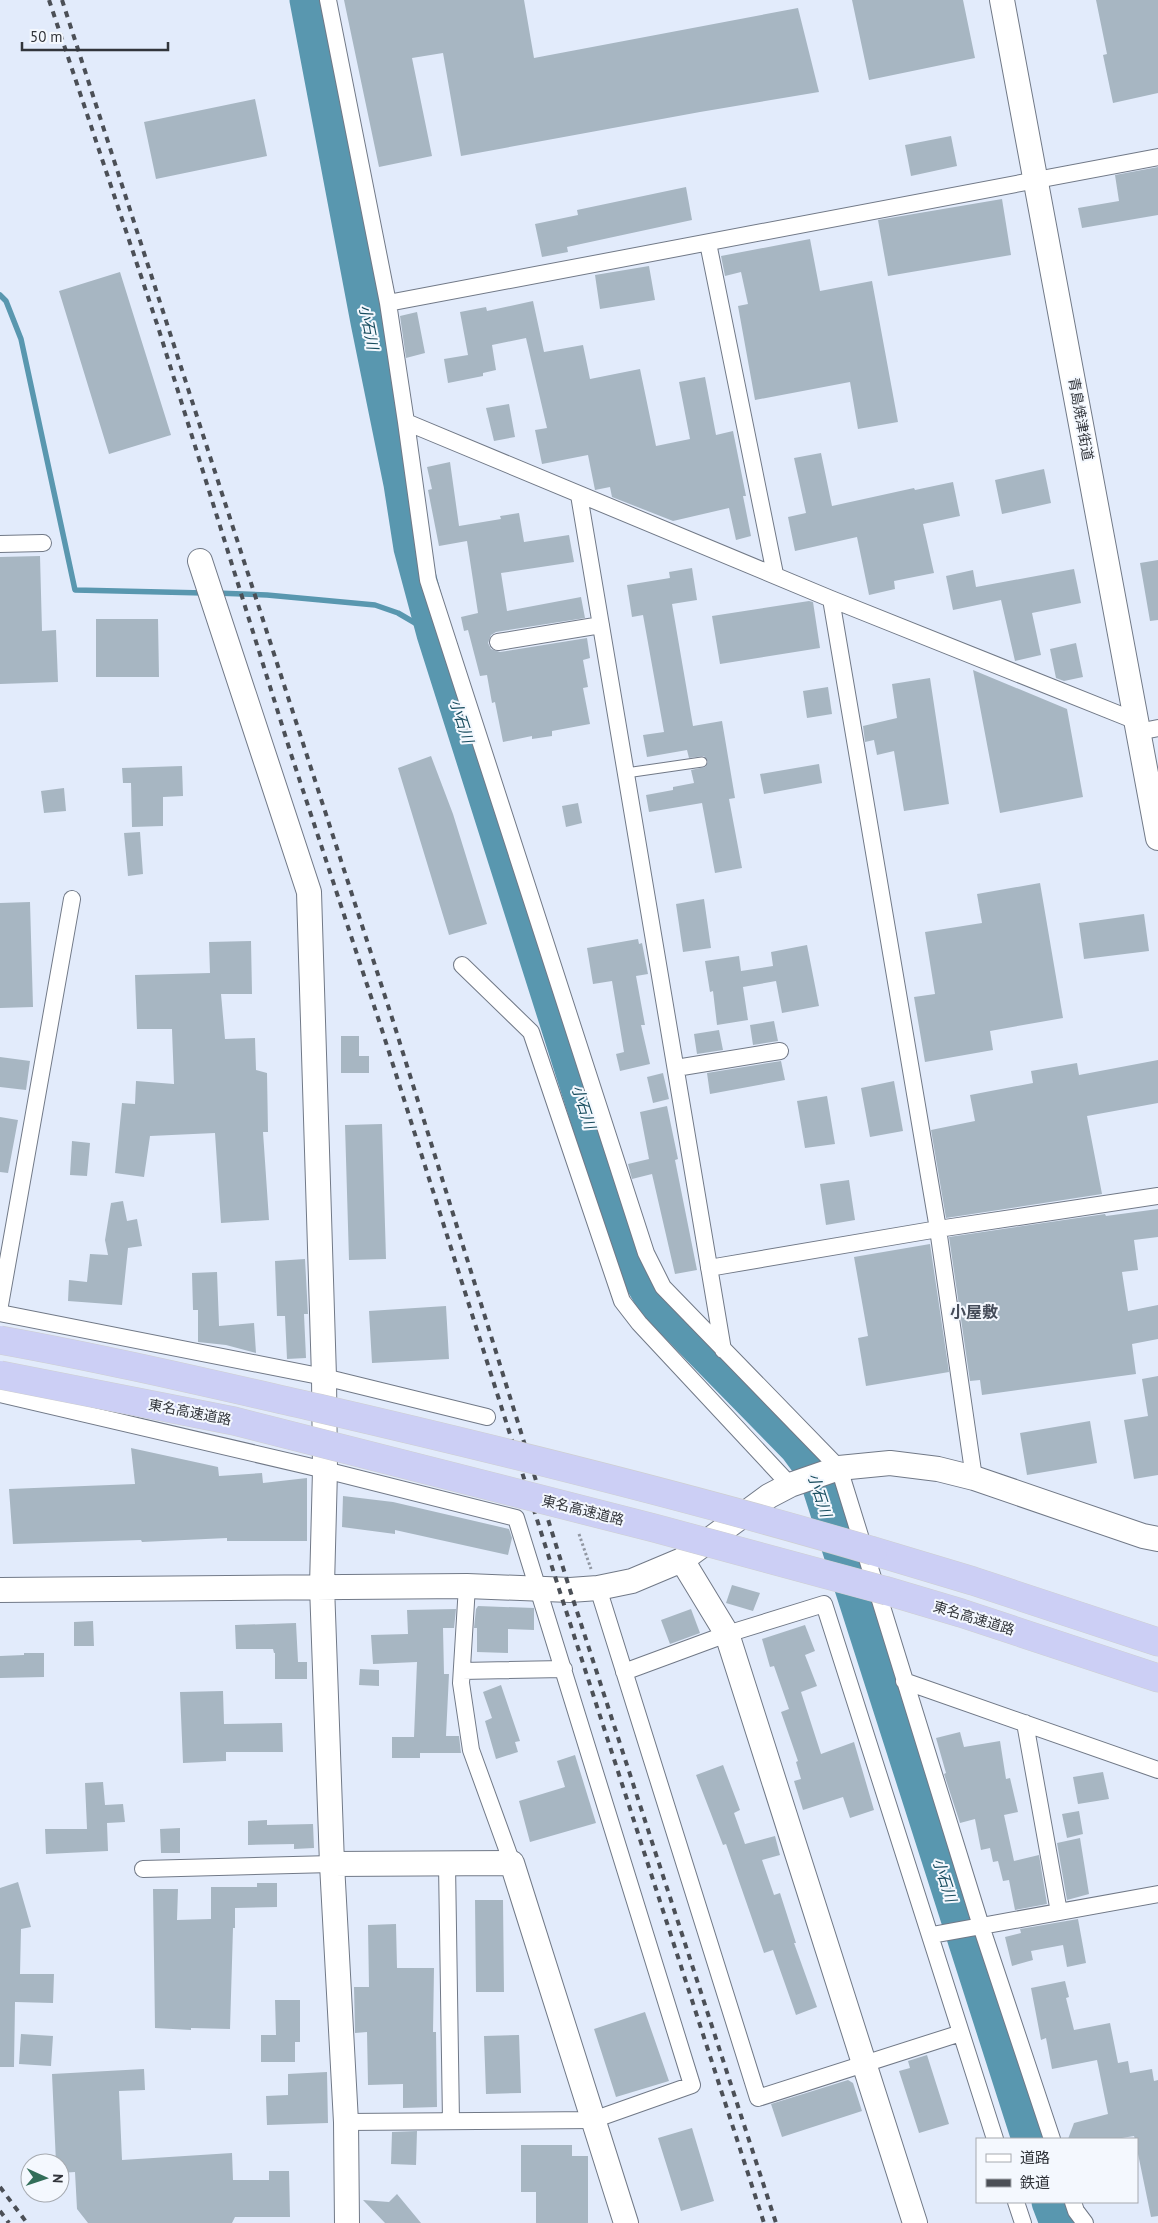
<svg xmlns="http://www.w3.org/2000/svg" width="1158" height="2223" font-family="'PT Sans','Noto Sans JP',sans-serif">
	<rect width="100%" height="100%" fill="#e2ebfb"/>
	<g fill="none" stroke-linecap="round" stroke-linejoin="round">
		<path stroke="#5997af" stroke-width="5.5" d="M0,295L6,301L21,339L75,590L204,593
			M216,593L267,595L375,605L398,613L434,634"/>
		<path stroke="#5997af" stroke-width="35" d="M307,0L368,322L401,484L411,548L434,634L636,1271L654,1302L797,1448L811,1467L820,1488L1029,2139
			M1049,2202L1057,2223"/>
	</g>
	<path fill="#a7b6c2" d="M344,0H524L534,58L798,8L819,92L700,112L461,156L443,53L412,58L432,156L379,167Z
		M852,0H963L975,58L869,80Z
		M1096,0H1158V93L1113,103L1103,55L1107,54Z
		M255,99L267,156L156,179L144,122Z
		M951,136L957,166L911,176L905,145Z
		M1158,167V215L1082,228L1078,208L1119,201L1115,175Z
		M686,187L692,220L567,247L568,252L542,257L535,224L578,215L577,210Z
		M1002,199L1011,255L888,276L878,220Z
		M810,239L820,291L872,281L898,422L858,429L850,382L755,400L738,306L748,304L741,272L725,276L721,256Z
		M649,266L655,300L600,309L595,275Z
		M120,272L171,435L109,454L59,291Z
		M533,301L544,352L583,345L590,379L640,369L656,446L690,439L679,382L705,377L716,435L733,431L746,496H743L751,536L736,540L729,508L673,521L612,497L610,487L595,490L588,455L542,464L535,430L547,428L526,338L492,345L496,370L483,373V376L448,383L444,359L468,355L460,312L486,307L487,311Z
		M417,312L425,353L406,358L400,316Z
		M509,404L515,437L494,441L486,408Z
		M821,453L832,506L914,488L915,490L953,482L960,516L923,524L934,573L894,581L895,589L869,595L857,537L795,551L788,517L806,513L794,458Z
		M450,462L459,526L501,519L500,516L519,513L524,542L569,535L574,562L501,573L507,611L581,597L585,618L496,632L491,635L488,643L491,649L500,652L587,638L590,658L583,660L588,687L583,688L590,724L552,731V736L532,739V736L503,742L495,702L492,703L487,675L480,676L468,630L464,631L461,617L478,613L467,541L439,546L428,490L432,489L427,467Z
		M1044,469L1051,503L1002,514L995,480Z
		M40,556L42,631L56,630L58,682L0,684V557Z
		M1158,560V620L1150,621L1140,563Z
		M692,568L697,600L672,604L693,726L722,721L735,798L729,799L742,868L715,873L702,803L649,812L646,795L673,790V787L694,783L691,770L705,767L708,762L704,756L689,758L687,750L647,757L643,735L664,732L643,615L632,617L627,585L670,578L669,572Z
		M1074,569L1081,603L1032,613L1041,655L1015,661L1001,600L953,610L946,576L973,570L976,587Z
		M809,601L813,602L820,648L720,664L712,616Z
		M96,619H158L159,677H96Z
		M1076,643L1083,677L1064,681L1056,678L1050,649Z
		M973,670L1067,709L1083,797L1000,813Z
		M930,678L949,804L904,811L894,751L877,755L874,740L865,742L863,726L897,718L892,684Z
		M828,687L832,714L807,718L803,691Z
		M431,756L453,814L487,924L449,935L398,768Z
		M819,764L822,783L764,794L760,774Z
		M182,766L183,796L163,797V826L132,827L131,783H123L122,768Z
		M64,788L66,811L44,813L41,791Z
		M578,803L582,823L566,827L562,806Z
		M140,832L143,874L128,876L124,833Z
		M1040,883L1063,1018L990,1031L993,1050L925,1062L914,997L935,994L925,932L982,923L977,894Z
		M704,899L711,948L683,952L676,904Z
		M30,902L33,1007L0,1008V903Z
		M1144,914L1149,951L1084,959L1079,923Z
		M638,939L639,944L642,943L648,974L636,976L645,1025H641L650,1064L620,1071L616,1054L624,1052L612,981L593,984L587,948Z
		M251,941L252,994H221L225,1039L255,1038L256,1070L267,1073L268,1132H263L269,1220L221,1223L215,1133L150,1136L144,1177L115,1173L122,1103L135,1104L136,1081L174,1084L172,1029H137L135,975L210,973L209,942Z
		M807,945L819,1006L782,1013L776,981L743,987L748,1020L717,1025L713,991L710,992L705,961L739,956L741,971L773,966L771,952Z
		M774,1021L778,1041L753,1045L750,1025Z
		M719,1030L723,1050L697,1054L694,1034Z
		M341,1036H359V1056H369V1073H341Z
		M0,1057L30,1061L26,1090L0,1087Z
		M1158,1060V1103L1087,1116L1102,1194L946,1218L931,1130L975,1121L970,1095L1033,1083L1031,1071L1077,1063L1079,1075Z
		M781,1061L785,1080L710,1094L707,1073Z
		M663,1073L669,1099L653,1103L647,1077Z
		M894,1081L903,1131L870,1137L861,1088Z
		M827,1096L835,1144L805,1148L797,1101Z
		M667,1106L678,1159L675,1160L697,1270L675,1274L652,1174L632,1179L628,1164L649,1159L640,1112Z
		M0,1117L18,1120L8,1173L0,1172Z
		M382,1124L386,1259L349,1260L345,1125Z
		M72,1141L90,1143L87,1176L70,1175Z
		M849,1180L855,1220L826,1225L820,1184Z
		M123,1201L127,1221L137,1219L142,1246L128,1248L122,1305L68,1301L69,1280L87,1282L90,1254L108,1255L105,1240L111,1203Z
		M1158,1209V1237L1134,1240L1138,1270L1122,1272L1128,1311L1158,1305V1339L1132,1344L1136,1374L982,1395L980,1380L970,1381L949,1237L1105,1214L1106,1216Z
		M930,1244L949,1372L866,1386L858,1338L868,1336L854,1257Z
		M305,1259L308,1314H304L306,1358L287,1359L285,1316H277L275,1261Z
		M217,1272L219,1326L254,1323L256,1353L226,1345L198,1342V1310H193L192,1273Z
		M446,1306L449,1359L372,1363L369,1311Z
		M1158,1376V1475L1134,1479L1124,1420L1148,1416L1142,1379Z
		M1090,1421L1097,1463L1027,1475L1020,1433Z
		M131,1448L218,1467L219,1476L262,1473L263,1483L307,1478V1541H227V1538L142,1542L141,1540L13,1544L9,1489L135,1484Z
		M343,1496L393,1502L509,1529L512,1538L508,1555L395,1530V1534L342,1527Z
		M732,1585L760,1593L753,1611L726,1603Z
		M478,1606L534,1608V1630L508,1629V1653L477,1652V1628H474L476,1609Z
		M456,1609L454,1628H443L444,1674H449L446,1736H459L461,1753H420V1758H392V1737H414L417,1662L373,1664L371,1635L408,1634L407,1610Z
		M691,1609L700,1633L670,1644L661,1620Z
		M93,1621L94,1646H74V1622Z
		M296,1623L298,1662H307V1679H275V1653H274L273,1649H236L235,1625Z
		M805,1625L815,1651L805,1655L817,1686L801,1692L821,1754L854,1742L874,1810L850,1818L843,1797L803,1810L794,1781L801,1779L796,1762L798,1761L781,1712L789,1709L774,1666L770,1667L762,1639Z
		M24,1653H44V1677L0,1678V1656L24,1655Z
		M360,1669L379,1670V1686L359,1685Z
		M501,1685L520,1741L515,1742L518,1752L496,1759L485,1721L492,1718L483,1692Z
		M223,1691L224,1724L282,1723L283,1752H226V1761L183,1763L180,1692Z
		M960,1732L964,1747L1000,1741L1006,1779L1010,1778L1018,1812L1004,1815L1014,1861L1039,1855L1047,1904L1015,1910L1009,1880L1003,1881L998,1861L993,1862L990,1848L981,1850L975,1819L960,1823L944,1774L946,1773L936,1738Z
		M575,1755L596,1823L530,1842L519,1801L565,1787L557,1761Z
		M723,1765L740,1810L734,1813L745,1844L775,1836L780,1855L762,1860L774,1895L780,1893L796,1943H794L817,2007L796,2015L773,1950L764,1953L726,1844L723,1845L696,1775Z
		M1103,1772L1109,1799L1078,1804L1073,1777Z
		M103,1782L105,1805L123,1804L125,1822L107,1823L108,1851L46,1854L45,1829H87L85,1783Z
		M1079,1811L1083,1834L1067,1838L1062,1814Z
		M267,1820V1825L313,1824L314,1848L294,1849V1844L248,1845V1821Z
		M180,1828V1853H161L160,1829Z
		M1080,1838L1089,1894L1067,1900L1057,1843Z
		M18,1882L31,1927L21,1929L20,1974H54L53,2003L15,2002L14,2067H0V1888Z
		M257,1883H277V1907L235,1908V1928H233L230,2029L191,2028V2030L155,2028L153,1889H178L177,1920L211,1919V1887H257Z
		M475,1900H503L504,1992H476Z
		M1078,1919L1086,1963L1067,1967L1063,1945L1031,1951L1033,1960L1012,1966L1005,1937L1021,1933L1020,1929Z
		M396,1924L397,1968H434L433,2032H436L437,2107L403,2108V2084L368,2085L367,2032L355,2033L354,1987H369L368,1925Z
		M1065,1981L1069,1997L1066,1998L1074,2030L1110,2023L1118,2063L1128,2061L1130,2073L1152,2069L1154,2081L1158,2080V2216L1151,2217L1137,2149V2139H1135L1134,2136L1116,2139H1068L1074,2123L1108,2114L1097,2060L1052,2069L1046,2038L1041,2040L1031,1988Z
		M275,2000H300V2042H295V2062H261V2035H276Z
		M645,2012L669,2081L616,2097L594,2029Z
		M21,2034L53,2036L51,2066L19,2064Z
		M519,2035L521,2093L486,2094L484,2036Z
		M927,2055L949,2124L919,2133L899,2071L910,2068L908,2061Z
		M144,2069L145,2090L119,2091L122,2160L232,2153L233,2180H269V2171H289L290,2217H235L232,2223H88L77,2209L75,2172L60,2173V2163H56L52,2074Z
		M327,2072L328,2123L267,2125L266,2096L288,2095V2074Z
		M848,2080L853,2083L862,2111L782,2137L771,2104Z
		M692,2128L714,2201L681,2211L658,2138Z
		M417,2131L416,2165L391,2164L392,2132Z
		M521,2145H572V2156H588V2223H536V2192H521Z
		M397,2194L421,2223H385L363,2200L389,2202Z"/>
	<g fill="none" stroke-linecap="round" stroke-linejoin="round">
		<g stroke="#717987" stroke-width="11">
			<path id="lane" d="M626,773L702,762"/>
		</g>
		<g stroke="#717987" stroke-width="18">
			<path id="street" d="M328,0L388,303L406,422L428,580L646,1253L663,1287L839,1468L981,1926L1052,2139
				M708,243L775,574
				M388,303L1158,157
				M406,422L831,599L1136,721
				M579,495L723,1350
				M0,544L43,543
				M831,599L938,1229L974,1478
				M498,642L601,625
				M1138,732L1158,728
				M462,965L531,1032L622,1301L639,1323L790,1485
				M676,1068L780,1051
				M709,1268L938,1229L1158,1196
				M0,1305L72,899
				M0,1313L324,1377L487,1417
				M0,1394L325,1470L516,1518L692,2085L593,2120L346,2122
				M467,1586L461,1683L471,1750L512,1863
				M598,1588L758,2098L961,2033
				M462,1671L564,1669
				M624,1672L727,1634L824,1604L995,2139
				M904,1681L1158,1770
				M1025,1723L1059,1912
				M447,1864L451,2121
				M143,1869L332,1864
				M932,1935L1158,1894
				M1016,2202L1023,2223
				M1073,2202L1076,2211L1085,2223"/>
		</g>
		<g stroke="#717987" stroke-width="26">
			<path id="secondary" d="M1002,0L1158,838
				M200,561L309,892L324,1377L325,1470L322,1586L332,1864L346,2122L347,2223
				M682,1560L727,1634L915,2223
				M0,1590L467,1586L570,1590L598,1588L632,1581L682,1560L769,1496L790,1485L839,1468L890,1463L938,1469L974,1478L1143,1536L1158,1539
				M332,1864L512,1863L626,2223"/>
		</g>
		<g stroke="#cecfd0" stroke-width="29">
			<path id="highway" d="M873,1551L973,1581L1158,1642
				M887,1591L961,1613L1158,1678"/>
		</g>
		<path stroke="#9197a2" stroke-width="3" stroke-dasharray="2.5 2.5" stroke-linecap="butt" d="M579,1534L591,1569"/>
		<use href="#lane" stroke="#fff" stroke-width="9"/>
		<use href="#street" stroke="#fff" stroke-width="16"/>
		<use href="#secondary" stroke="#fff" stroke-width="24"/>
		<use href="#highway" stroke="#cccff5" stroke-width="28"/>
		<path stroke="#4b4f56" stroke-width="4" stroke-dasharray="6 6" stroke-linecap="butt" d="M49,0L158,327L291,754L382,1030L559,1589L764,2223
			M62,0L394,1024L570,1590L776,2223
			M0,2187L27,2223
			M0,2211L9,2223"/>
		<g stroke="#cecfd0" stroke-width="29" stroke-linecap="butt">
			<path id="highway-bridge" d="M0,1340C106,1359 212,1384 318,1408C504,1451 690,1497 873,1551
				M0,1375L234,1421L654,1528L887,1591"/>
		</g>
		<use href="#highway-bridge" stroke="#cccff5" stroke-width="28"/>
	</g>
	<g text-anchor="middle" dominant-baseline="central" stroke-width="4" stroke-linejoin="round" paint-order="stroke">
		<g font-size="14" fill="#32353b" stroke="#f4f8fe">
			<text transform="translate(1081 419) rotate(80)">青島焼津街道</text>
			<text transform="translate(190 1412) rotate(11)">東名高速道路</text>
			<text transform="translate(583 1510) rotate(14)">東名高速道路</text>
			<text transform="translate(974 1618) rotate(17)">東名高速道路</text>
		</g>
		<g font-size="15" font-style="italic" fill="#164b5d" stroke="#f4f8fe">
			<text transform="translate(369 327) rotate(79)">小石川</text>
			<text transform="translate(462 721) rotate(72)">小石川</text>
			<text transform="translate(584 1107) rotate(72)">小石川</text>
			<text transform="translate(820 1495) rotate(72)">小石川</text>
			<text transform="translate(945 1880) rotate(72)">小石川</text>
		</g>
		<g font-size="16" font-weight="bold" fill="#454c59" stroke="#f4f8fe">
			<text x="974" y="1312">小屋敷</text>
		</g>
	</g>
	<rect x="976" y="2138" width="162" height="65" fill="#f4f8fe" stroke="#a6aab0"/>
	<rect x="986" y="2154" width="25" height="8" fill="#ffffff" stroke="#a6aab0"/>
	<text x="1020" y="2163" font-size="15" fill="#32353b">道路</text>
	<rect x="986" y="2179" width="25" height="8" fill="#4b4f56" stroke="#a6aab0"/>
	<text x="1020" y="2188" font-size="15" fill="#32353b">鉄道</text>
	<g transform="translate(45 2178) rotate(93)"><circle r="24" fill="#f4f8fe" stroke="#a6aab0"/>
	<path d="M0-4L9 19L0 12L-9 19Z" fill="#326e59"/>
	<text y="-8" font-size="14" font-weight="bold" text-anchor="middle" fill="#32353b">N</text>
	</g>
	<path d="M22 42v8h146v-8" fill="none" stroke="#32353b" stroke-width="2.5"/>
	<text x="30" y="42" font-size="15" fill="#32353b" stroke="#f4f8fe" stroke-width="4" paint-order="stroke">50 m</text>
</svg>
